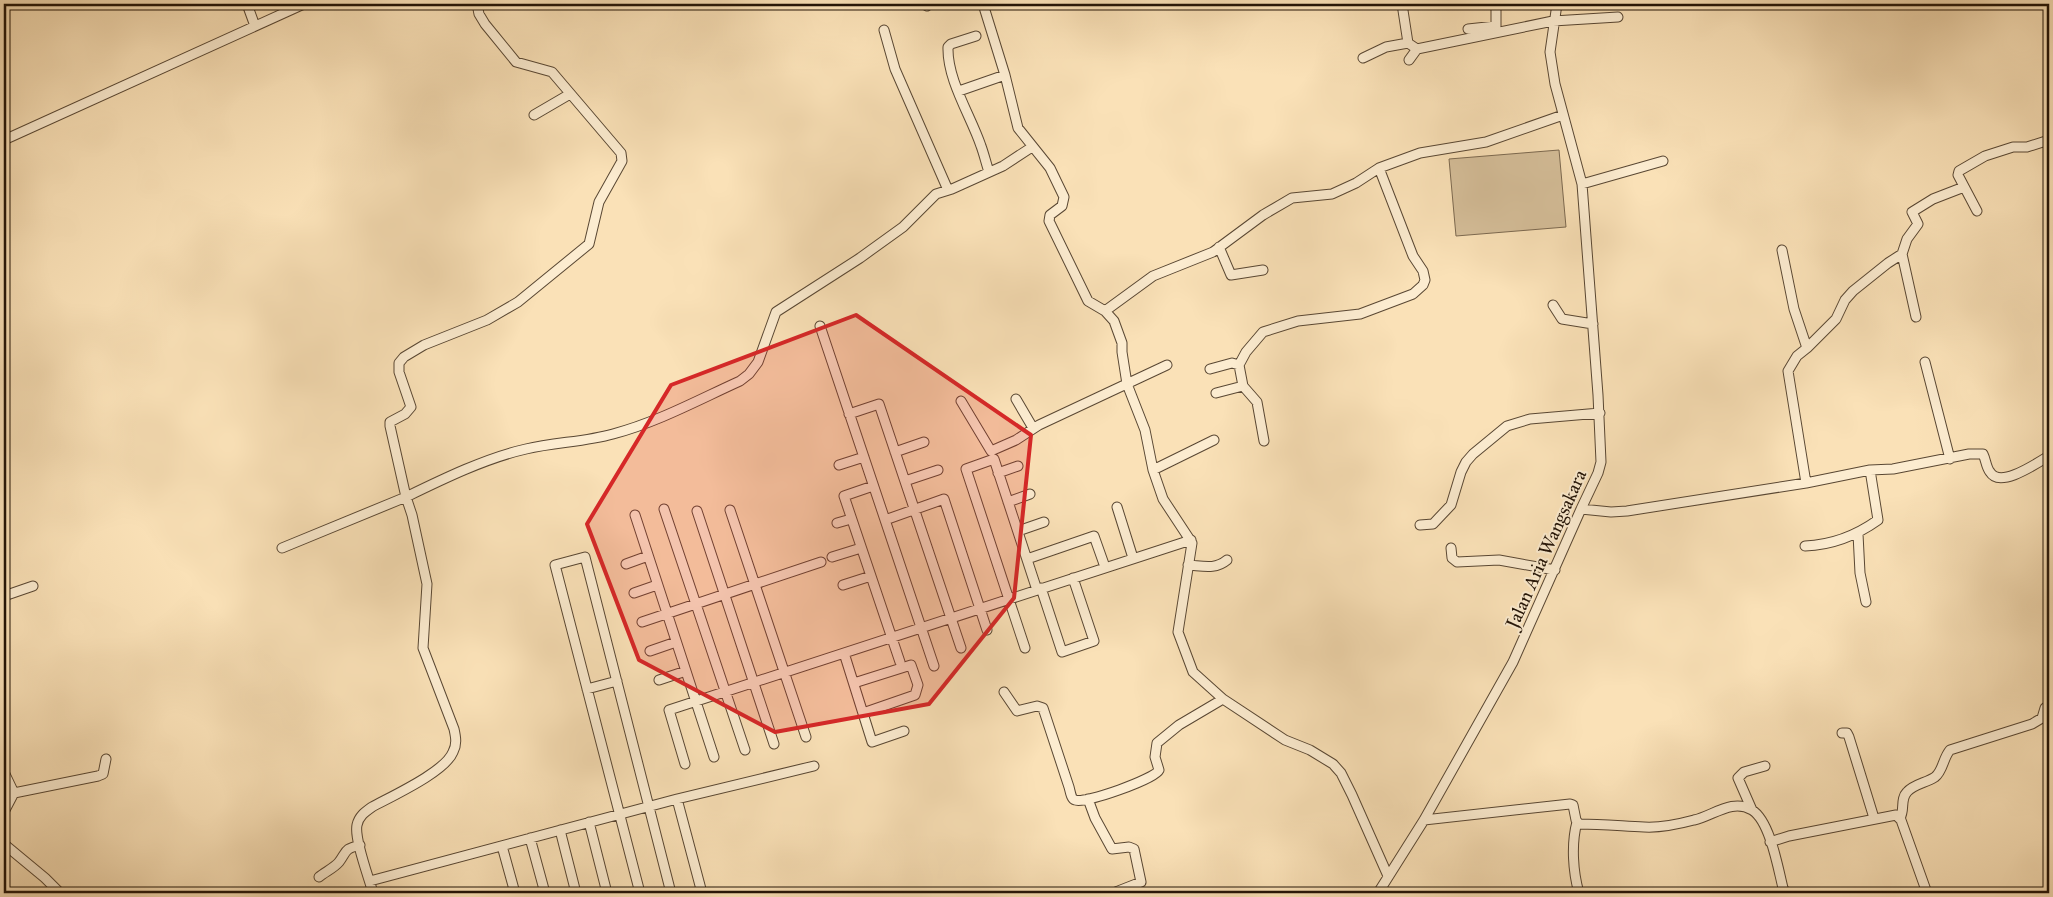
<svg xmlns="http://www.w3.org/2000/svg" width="2053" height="897" font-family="'IM FELL Great Primer',serif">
	<rect width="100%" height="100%" fill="#fae1b7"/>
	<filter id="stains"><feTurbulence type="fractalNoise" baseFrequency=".004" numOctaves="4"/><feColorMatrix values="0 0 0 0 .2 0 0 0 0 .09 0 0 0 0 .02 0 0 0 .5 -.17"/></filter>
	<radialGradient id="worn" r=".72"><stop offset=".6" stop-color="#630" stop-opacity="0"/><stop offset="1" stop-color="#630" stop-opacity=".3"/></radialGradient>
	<path fill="#d5be99" stroke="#7c6950" d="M1559,150L1566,227L1456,236L1449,159Z"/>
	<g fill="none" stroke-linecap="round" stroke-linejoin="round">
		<g stroke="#594733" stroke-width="11">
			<path id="minor" d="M247,4L255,26
				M926,4L927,6
				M983,4L1005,75L1018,128L1050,168L1064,197L1062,206L1050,215L1049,221L1088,301L1105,311L1114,321L1122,343V352L1127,384L1145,430L1153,470L1163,499L1192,543L1178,632L1193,672L1223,699
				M1402,4L1408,43L1417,49L1409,60
				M1459,4H1462
				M1468,29L1496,26V4
				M884,30L895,69L948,190
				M976,36L951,44L948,47C947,80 971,116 981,146C984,154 986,163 989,172
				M1417,49L1553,21L1618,17
				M1363,58L1386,47L1408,43
				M959,91L1005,75
				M534,115L570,94
				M4,140L304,4
				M1582,184L1663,161
				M1977,211L1958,175L1959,171L1985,156L2013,147H2027L2049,140
				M1219,247L1231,275L1263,270
				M1782,250L1794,309L1807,348L1797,356L1788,371L1806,483
				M1553,305L1562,319L1593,324
				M1105,311L1153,276L1213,252L1263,215L1292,198L1332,194L1356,183L1379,168L1420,153L1486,142L1563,115
				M1916,317L1902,254L1907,239L1918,224L1912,212L1933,199L1964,187
				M820,326L934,666
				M1807,348L1836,319L1845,300L1853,291L1888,263L1902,254
				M1925,362L1950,459
				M1210,369L1232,363L1239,365
				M1216,393L1243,386
				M1016,399L1033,428
				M961,401L991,451L1016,440L1039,425L1167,365
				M849,414L879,404L961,648
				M1264,441L1257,402L1243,386L1239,365L1246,352L1263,332L1298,321L1360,314L1413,294L1423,285L1425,280L1423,271L1413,256L1379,168
				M895,452L924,442
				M839,465L864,457
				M1153,470L1214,440
				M998,473L1018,466
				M905,481L938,470
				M873,486L844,496L900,662
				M1008,502L1030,494
				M1117,507L1133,558
				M664,509L745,750
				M1581,509L1611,512L1627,511L1806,483L1870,470L1893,469L1969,454H1983C1986,460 1986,467 1990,472C2000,489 2037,463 2049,456
				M730,510L806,737
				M697,511L774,744
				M635,515L714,757
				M885,520L944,499L987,630
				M837,523L851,519
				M1420,525L1433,524L1451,505L1461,472L1466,462L1473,454L1507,426L1530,419L1600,413
				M1018,531L1044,522
				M1858,534L1860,573L1866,602
				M1805,546C1831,545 1857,535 1878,520L1870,470
				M282,548L406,497L390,426V422L405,414L411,407L399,372V363L404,357L424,345L487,320L518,302L589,244L599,202L622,161L621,153L552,72L516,62L485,24L479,14L477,4
				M1451,548L1452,558L1457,562L1499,560L1555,570
				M832,557L861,548
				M1027,559L1094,536L1105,567
				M626,564L648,556
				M1188,565C1203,566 1215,570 1227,560
				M843,585L871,576
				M1041,588L1062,652L1094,641L1073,578
				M634,593L657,585
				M4,596L33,586
				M642,622L821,562
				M1025,648L966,469L994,459L1037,590
				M650,651L676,642
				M844,653L872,742L904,731
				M659,680L686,671
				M854,683L911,665L918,685L915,695L863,713
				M587,689L617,681
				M1004,692L1017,711L1037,706L1043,708L1069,787C1070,790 1071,799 1075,800C1085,804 1155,779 1159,770L1155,757L1157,743L1179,725L1223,699L1285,740L1310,750L1333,764L1341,773L1352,795L1388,876
				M1842,733H1847L1849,737L1874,818
				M685,764L669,710L1191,540
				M4,772L14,793
				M677,799L702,893
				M1088,799L1095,818L1112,849L1129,847L1134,849L1141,882L1113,893
				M1752,810L1738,778L1744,772L1765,766
				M4,812L14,793L98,776L103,774L106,759
				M1900,818C1905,810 1900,799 1907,792C1914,784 1926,783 1935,777C1943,771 1943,758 1950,750L2032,724L2042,718L2045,708L2049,705
				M1424,820L1570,804L1573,805L1576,820L1579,824C1601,824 1622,826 1644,827C1660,828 1679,824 1694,820C1713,816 1732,798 1752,810C1770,821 1778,868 1783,888L1786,893
				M589,822L607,893
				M1577,822C1571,844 1573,872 1579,893
				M560,830L576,893
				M530,838L545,893
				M1770,842L1789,836L1896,815L1901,820L1927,893
				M4,844L45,878L60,893
				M502,846L515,893
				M319,877C325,872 334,868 339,862C347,851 344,849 360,845
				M370,881L677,799L814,766
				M373,893C369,878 354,839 357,825C359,816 365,812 372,807C392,796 445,772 453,752C457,744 456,738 454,729L423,648L427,584L412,515L406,497C443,479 486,458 526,449C555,442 585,442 613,434C658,422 698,400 740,381L749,374L758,362L776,312L860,258L903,227L936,194L952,189L1003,166L1032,147
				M640,893L555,565L585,557L671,893
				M1378,893L1424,820L1513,662L1581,509L1598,473L1601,462L1598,395L1582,184L1555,84L1550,52L1557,4"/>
		</g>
		<use href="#minor" stroke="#fcecd0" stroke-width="9"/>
	</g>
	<path fill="#d62828" fill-opacity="0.2" stroke="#d62828" stroke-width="4" stroke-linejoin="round" d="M856,315L1031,435L1014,598L929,704L775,732L639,660L587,524L671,385Z"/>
	<g text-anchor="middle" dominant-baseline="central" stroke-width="4" stroke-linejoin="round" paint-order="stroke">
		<g font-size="19" fill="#231407" stroke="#fcecd0">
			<text transform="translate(1546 549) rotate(-66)">Jalan Aria Wangsakara</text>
		</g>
	</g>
	<rect width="2053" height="897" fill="none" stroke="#fae1b7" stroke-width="20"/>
	<rect x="5" y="5" width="2043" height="887" fill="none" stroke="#231407" stroke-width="2.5"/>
	<rect x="10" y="10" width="2033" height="877" fill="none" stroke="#231407"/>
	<rect width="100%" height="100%" filter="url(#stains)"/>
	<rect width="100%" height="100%" fill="url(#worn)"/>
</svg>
